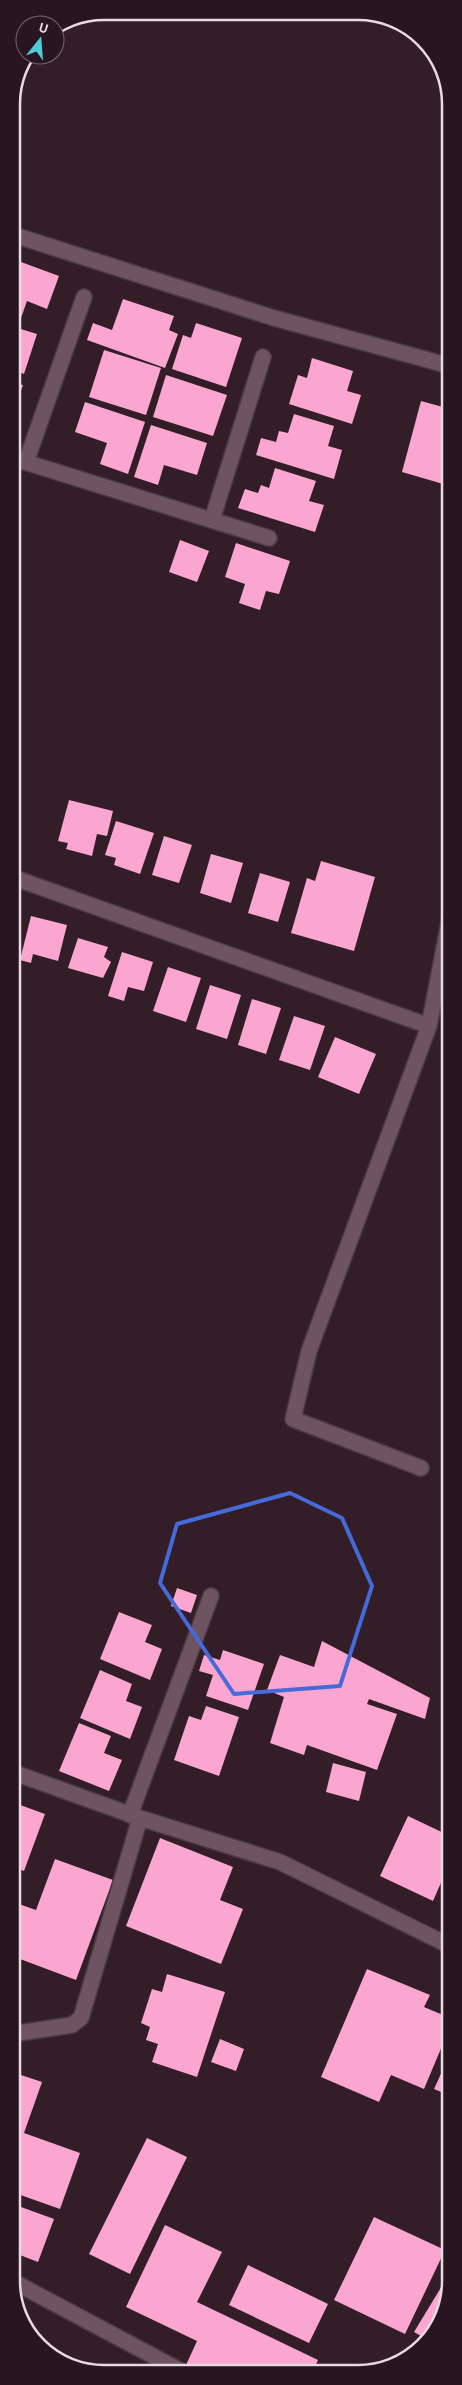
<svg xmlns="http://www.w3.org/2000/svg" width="462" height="2385" font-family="'Alegreya Sans',sans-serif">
	<rect width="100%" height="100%" fill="#331e28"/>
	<path fill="#faa6d0" d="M21,262L59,276L47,309L27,301L21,318L11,315V277L15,278Z
		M123,299L174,316L169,330L178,334L165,368L87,340L93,323L112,330Z
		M196,323L242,338L226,387L172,369L183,335L191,338Z
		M11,326L37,334L24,374L12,370Z
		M104,350L161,368L146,415L89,397Z
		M312,358L353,371L347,391L361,395L352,424L289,404L298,375L307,378Z
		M166,375L227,395L213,436L153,417Z
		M12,382L23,385L13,412L12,411Z
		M421,401L450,409V486L402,472Z
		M85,402L145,422L128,474L100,464L107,443L75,432Z
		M294,414L334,426L328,446L342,450L334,479L256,455L261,438L276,442L279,431L288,433Z
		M151,425L207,443L197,475L164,465L158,485L134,477Z
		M275,468L316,481L309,501L324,505L315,532L238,508L245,489L258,493L261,485L269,488Z
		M12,489L21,491L12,520Z
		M180,540L209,551L197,582L169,572Z
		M236,543L290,561L279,594L266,591L260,610L239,603L245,584L225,577Z
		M69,800L113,811L107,836L97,834L92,856L66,849L68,843L58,841Z
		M116,821L154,833L140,874L114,865L116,858L105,855Z
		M164,836L192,845L179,883L152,875Z
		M211,854L243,863L231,903L200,893Z
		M321,861L375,877L354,951L291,933L307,878L315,881Z
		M260,873L290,882L278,922L248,913Z
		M31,916L67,925L58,961L33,954L31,963L20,960Z
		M78,938L108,947L104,957L111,962L103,978L68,968Z
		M122,952L153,962L144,991L128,987L124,1001L108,996Z
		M168,967L201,978L186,1022L153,1011Z
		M210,985L241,995L227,1039L196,1029Z
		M252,999L281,1008L266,1054L238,1045Z
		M294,1016L325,1026L310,1070L279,1060Z
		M335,1037L376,1054L359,1094L318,1077Z
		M177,1588L197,1595L191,1613L171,1606Z
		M119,1612L152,1625L145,1642L162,1649L150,1680L100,1659Z
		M322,1641L430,1698L425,1719L369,1699L367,1704L397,1714L377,1770L307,1745L304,1755L270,1743L284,1697L267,1690L280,1655L314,1667Z
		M223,1650L264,1664L248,1710L206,1696L213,1675L199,1671L204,1655L220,1660Z
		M100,1670L132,1684L126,1701L142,1707L130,1739L80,1718Z
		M206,1706L239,1717L219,1776L174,1760L189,1716L201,1720Z
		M79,1723L111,1736L104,1753L122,1760L109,1791L59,1771Z
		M333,1763L366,1772L359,1801L326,1792Z
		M12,1802L45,1814L24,1871L12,1867Z
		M408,1816L450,1836V1862L433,1901L380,1876Z
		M160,1838L233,1867L220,1900L243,1909L221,1964L126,1926Z
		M55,1859L113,1880L76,1980L12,1956V1913L16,1903L36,1910Z
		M367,1969L430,1995L424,2007L450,2018V2027L424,2089L391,2075L379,2102L321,2077Z
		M167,1974L225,1992L197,2077L152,2062L158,2044L146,2040L150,2027L141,2023L152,1989L162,1992Z
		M220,2039L244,2049L236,2071L211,2062Z
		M451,2052V2096L434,2089Z
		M18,2074L42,2082L24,2133L80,2153L60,2209L12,2192V2090Z
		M147,2138L187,2157L130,2274L89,2254Z
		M21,2207L54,2219L38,2262L12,2252V2230Z
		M374,2217L445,2250L405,2334L334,2300Z
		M165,2225L222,2252L197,2302L318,2360L312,2373L202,2372L186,2365L197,2341L126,2307Z
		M248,2265L328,2304L309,2343L229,2305Z
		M451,2271V2286L428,2340L414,2332Z"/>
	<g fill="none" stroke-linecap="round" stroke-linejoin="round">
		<g stroke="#4c3a43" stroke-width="18">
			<path id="minor" d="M11,234L274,318L450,366
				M12,458L269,538
				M26,462L84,297
				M212,520L263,357
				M12,877L429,1026
				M421,1468L293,1419L309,1351L429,1026L450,917
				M12,1772L140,1818L280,1862L450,1946
				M130,1815L211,1596
				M12,2034L72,2025L81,2018L140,1818
				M12,2281L183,2372"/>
		</g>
		<use href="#minor" stroke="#6d5460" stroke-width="15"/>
	</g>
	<path fill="none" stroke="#466ada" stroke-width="4" stroke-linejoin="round" d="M290,1493L342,1518L372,1586L340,1686L234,1694L160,1583L177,1524Z"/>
	<path d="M0 0H462V2385H0ZM104 20H358A84 84 0 0 1 442 104V2281A84 84 0 0 1 358 2365H104A84 84 0 0 1 20 2281V104A84 84 0 0 1 104 20Z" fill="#29151f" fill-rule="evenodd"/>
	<path fill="none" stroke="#e9dae1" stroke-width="2.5" d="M104 20H358A84 84 0 0 1 442 104V2281A84 84 0 0 1 358 2365H104A84 84 0 0 1 20 2281V104A84 84 0 0 1 104 20Z"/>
	<g transform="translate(40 40) rotate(17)"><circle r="24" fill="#29151f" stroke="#76646d"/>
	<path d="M0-4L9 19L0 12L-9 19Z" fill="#52cbd8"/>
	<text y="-8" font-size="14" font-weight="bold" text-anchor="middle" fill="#e9dae1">U</text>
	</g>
</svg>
